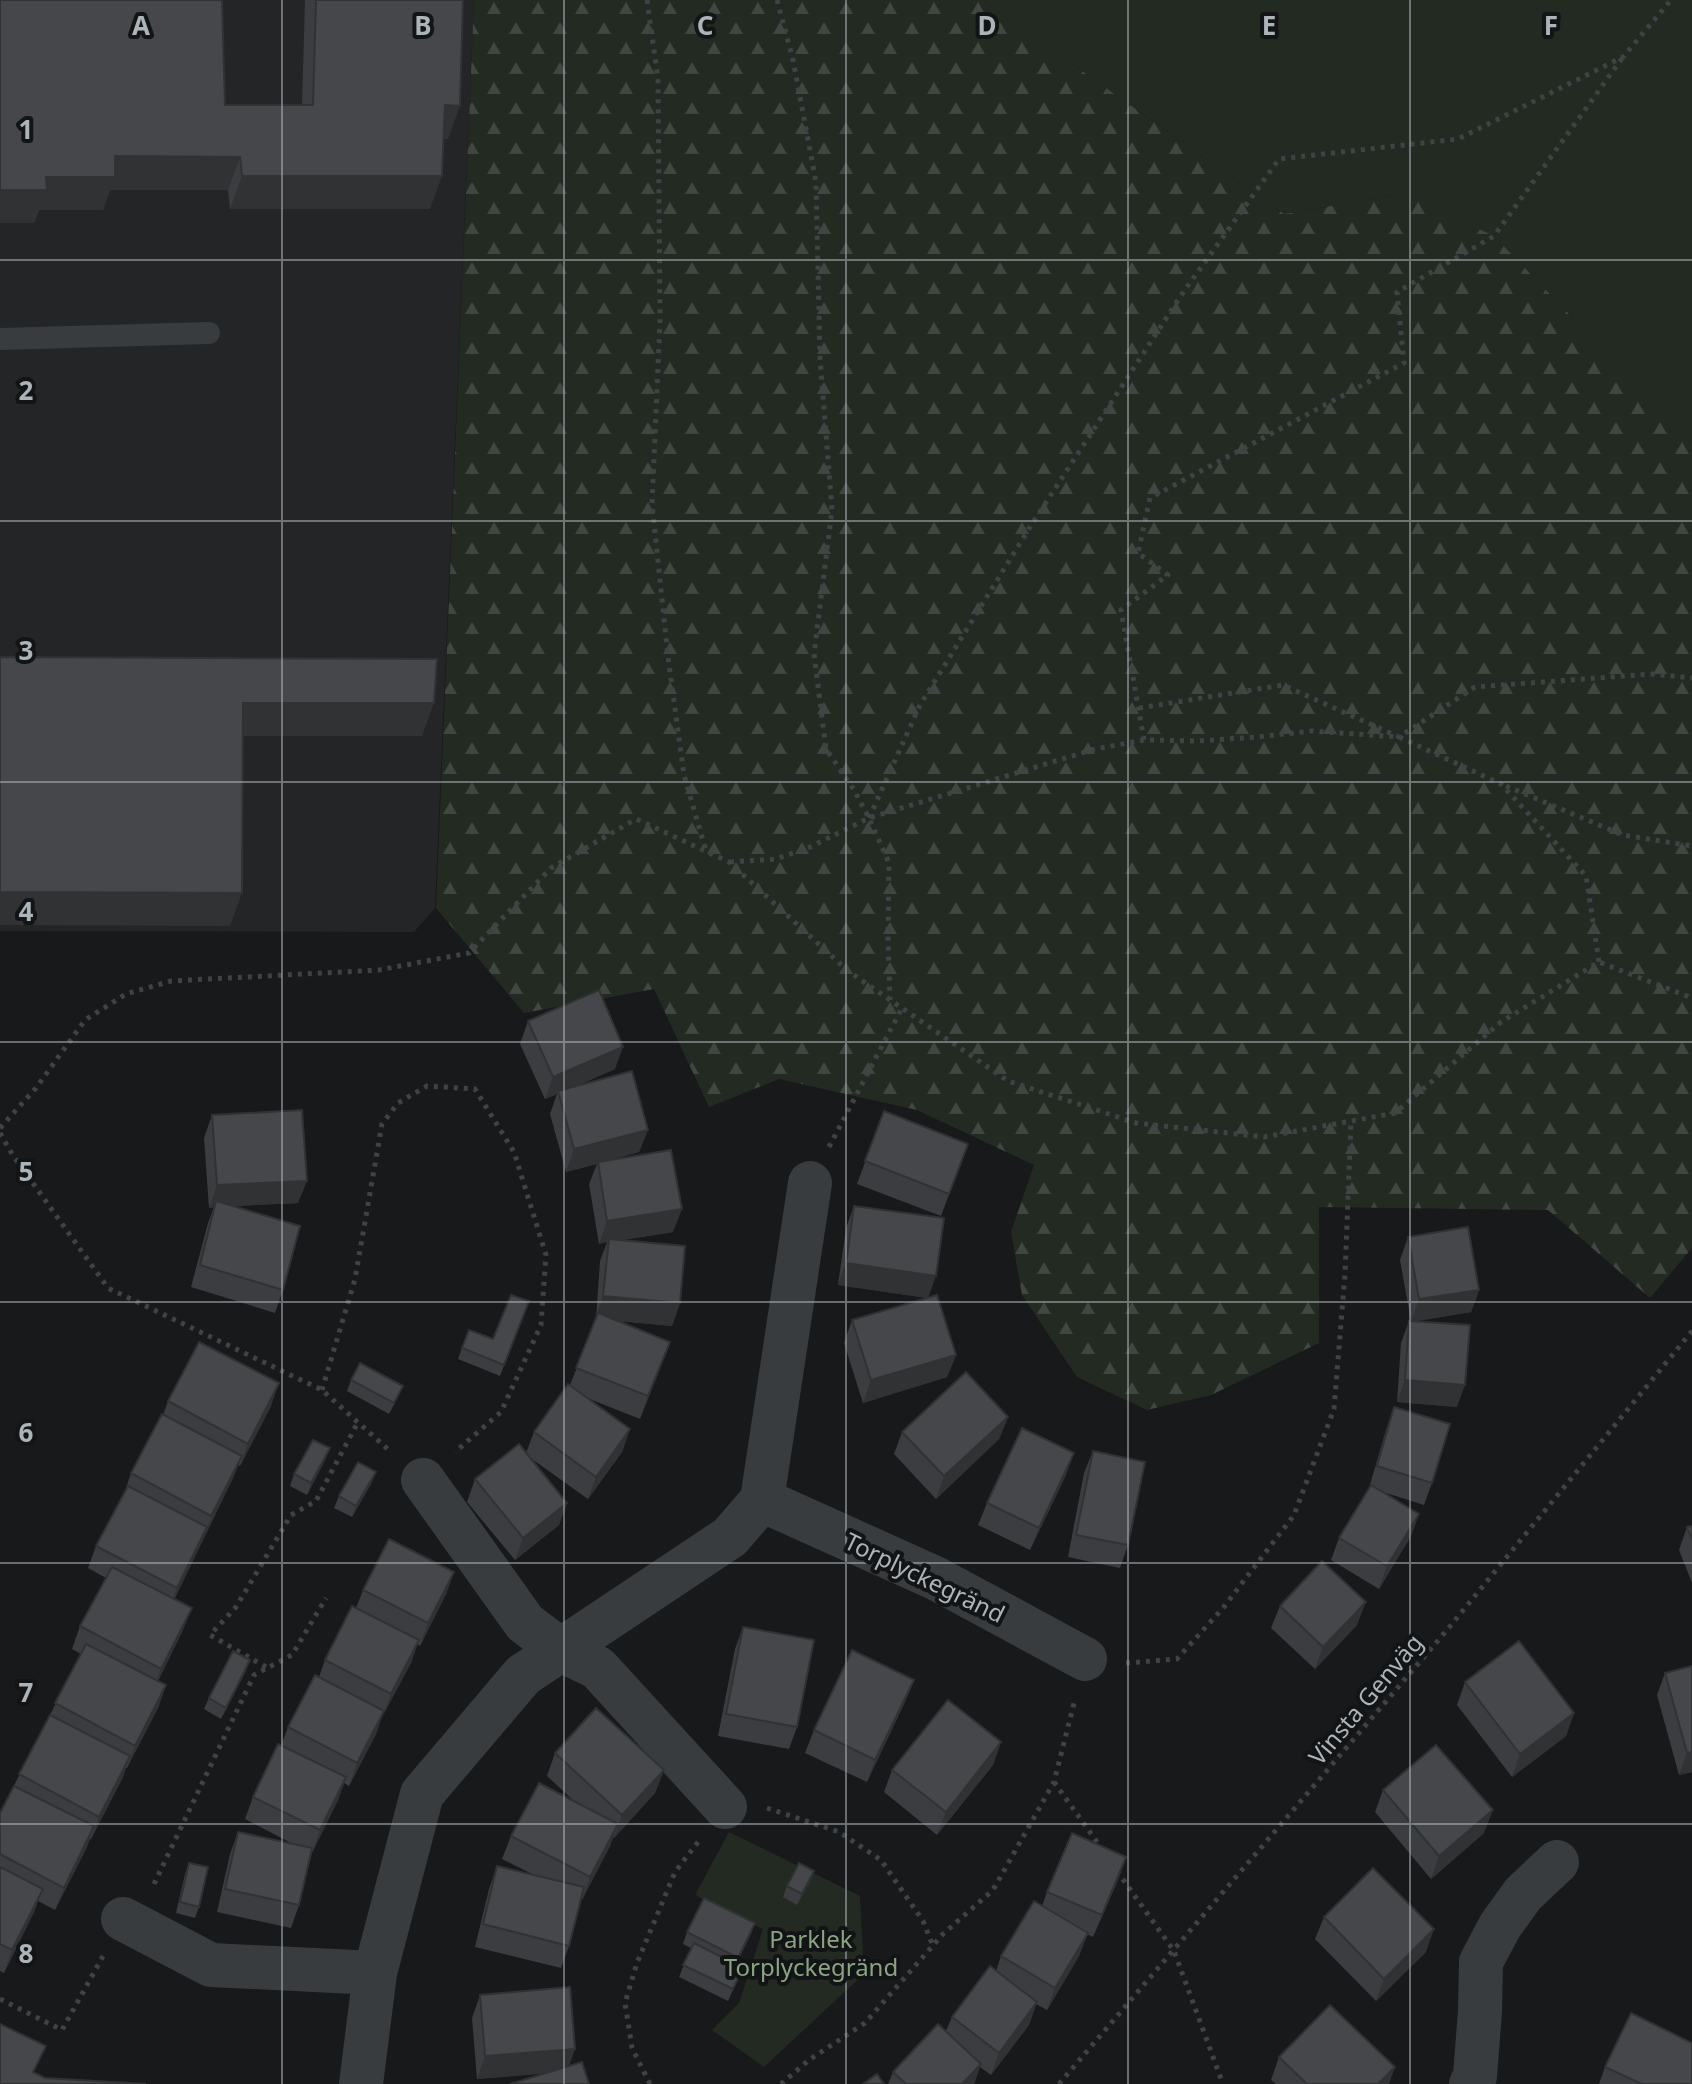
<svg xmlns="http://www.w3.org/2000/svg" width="1692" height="2084" font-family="'Noto Sans',sans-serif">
	<defs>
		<pattern id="forest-firs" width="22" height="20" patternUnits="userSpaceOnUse" patternTransform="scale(2)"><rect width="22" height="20" fill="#232a22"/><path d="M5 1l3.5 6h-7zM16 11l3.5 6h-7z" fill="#404640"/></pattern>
	</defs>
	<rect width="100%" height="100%" fill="#18191a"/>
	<path fill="#242527" d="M0,0H474L435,908L414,932L0,931Z"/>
	<path fill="#232a22" d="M984,0H1692V442L1567,312L1402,194L1284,214L989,5Z
		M729,1832L860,1896L864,1974L764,2067L712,2030L739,2003L763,1929L695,1895Z"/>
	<path fill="url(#forest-firs)" d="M474,0H984L989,5L1284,214L1402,194L1494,236L1692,442V1248L1650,1298L1548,1210L1319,1207V1343L1211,1395L1147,1410L1077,1377L1022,1295L1011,1232L1034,1165L917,1110L779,1079L709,1107L654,989L524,1013L436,908Z"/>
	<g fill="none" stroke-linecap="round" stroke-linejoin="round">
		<path stroke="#3f4346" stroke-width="5" stroke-dasharray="4 6" stroke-linecap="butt" d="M647,0L658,79L660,321L652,504L668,657L684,775L706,851
			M777,0L793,60L816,182L820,358L832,510L814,654L826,749L854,790L869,818L889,863L888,937L890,1000
			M1139,708L1283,685L1399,737L1475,687L1652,674L1692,678
			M1144,740L1121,610L1168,575L1138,553L1150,498L1404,363L1397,292L1494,236L1623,57
			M1506,786L1623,835L1692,846
			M869,818L920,705L1030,527L1182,294L1279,159L1458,139L1623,57L1671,0
			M730,862L776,859L810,847L869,818L1095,749L1144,740L1198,741L1257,737L1312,731L1399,737L1501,784L1586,876L1599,962
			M0,1128L36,1088L85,1020L126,994L171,981L379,970L469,953L551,868L636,819L729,862L848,971L1008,1081L1136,1123L1264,1137L1395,1113L1501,1022L1599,962L1692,998
			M0,1133L12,1154L108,1288L322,1390L391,1452
			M829,1147L902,1008
			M322,1390L355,1279L382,1124L398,1103L427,1086L475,1089L514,1152L546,1255L541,1325L501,1412L455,1452
			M1126,1663L1177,1659L1223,1608L1294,1515L1334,1409L1345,1274L1351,1121
			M266,1667L210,1635L236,1607L291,1515L316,1501L358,1422
			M1054,1782L1102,1849
			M767,1808L839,1832L881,1860L923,1921L933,1946
			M1117,1871L1174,1951L1223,2084
			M154,1884L254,1675L292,1655L326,1598
			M0,1999L62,2030L103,1956
			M650,2084L632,2048L625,2003L637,1963L675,1872L698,1842
			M781,2084L809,2060L865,2023L943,1934L993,1890L1054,1782L1075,1699
			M1059,2084L1447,1630L1692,1331"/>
		<path stroke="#393c3f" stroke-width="22" d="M0,339L209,333"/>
		<path stroke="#393c3f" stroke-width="44" d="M423,1480L525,1623L561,1650L598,1668L725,1807
			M762,1500L935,1578L1085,1659
			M123,1919L211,1965L375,1973L361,2084
			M375,1973L422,1794L523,1675L730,1537L762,1500L810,1183
			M1471,2084L1475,2076L1480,2011L1481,1962L1500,1926L1523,1894L1557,1862"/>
	</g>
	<path fill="#3b3d40" d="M0,0L225,105H302L305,0H463L448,139H443L430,209H230L228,190H110L103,210H39L34,223H0Z
		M528,1021L615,1069L574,1087L648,1130L639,1152L613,1159L673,1232L623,1240L680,1303L672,1326L620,1321L670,1342L640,1419L587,1398L630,1429L622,1452L588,1499L529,1457L567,1503L559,1525L515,1560L467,1502L475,1479L526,1453L534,1432L570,1385L596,1319L600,1261L607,1242L599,1244L589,1184L597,1164L566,1172L550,1114L557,1094L545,1099L520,1044Z
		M884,1111L968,1144L941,1216L857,1184Z
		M212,1115L298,1203L235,1206L283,1290L275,1313L191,1287L208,1223L214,1207L209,1208L204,1138Z
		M854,1206L928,1297L956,1355L947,1377L863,1403L844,1343L852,1320L927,1298L838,1285L846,1228Z
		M1408,1237L1479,1290L1471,1312L1416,1321L1457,1407L1397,1402L1401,1343L1409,1321H1411L1400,1260Z
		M529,1301L500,1376L458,1359L462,1348L493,1339Z
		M351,1380L398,1397L389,1414L347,1391Z
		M168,1401L271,1406L240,1466L238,1465L233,1478L174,1599L183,1630L158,1681L166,1685L158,1708L127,1768H126L122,1779L91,1839H90L86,1849L55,1910L38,1901L34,1912L4,1973L0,1971V1813L81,1654L72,1649L80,1626L106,1578L88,1568L96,1546L124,1494L131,1473L163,1415Z
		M1394,1407L1432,1483L1424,1505L1386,1493L1419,1514L1411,1536L1379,1589L1331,1560L1339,1538L1369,1488L1386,1430Z
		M1008,1417L999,1439L936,1499L894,1454L902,1432Z
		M1093,1451L1128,1545L1120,1568L1068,1557L1084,1473Z
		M325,1460L307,1495L290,1486L294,1474Z
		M376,1472L371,1484L352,1517L334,1508L339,1496Z
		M1066,1475L1030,1550L978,1525L987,1503Z
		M1692,1526V1583L1679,1550L1687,1527Z
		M454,1572L446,1594L420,1646L417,1644L411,1663L382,1716L376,1734L349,1786L344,1783L338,1800L312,1853L299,1905L291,1928L217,1912L230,1854L238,1832L295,1845L245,1819L253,1797L281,1746L288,1727L319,1677L325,1660L356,1608L363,1590Z
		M1280,1606L1357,1625L1315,1669L1271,1628Z
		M743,1627L797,1727L789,1749L718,1736L735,1649Z
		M1692,1666V1772L1679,1775L1657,1695L1665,1673Z
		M246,1671L221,1719L204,1709L209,1698Z
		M914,1680L905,1702L867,1782L805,1753L814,1730Z
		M1465,1682L1574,1713L1566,1736L1512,1777L1457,1705Z
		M1001,1742L993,1765L937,1835L884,1792L892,1770Z
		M555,1753L664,1770L655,1793L614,1838L613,1837L610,1846L582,1900L581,1899L569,1946L561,1968L475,1947L489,1889L497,1866L534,1875L502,1859L511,1836L574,1801L547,1776Z
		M1383,1790L1484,1833L1431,1879L1375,1812Z
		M1126,1857L1118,1880L1093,1937L1087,1934L1079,1956L1047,2010L1036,2004L1029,2025L991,2075L980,2067L974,2084H888L893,2072L946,2031L952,2017L996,1971L1001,1956L1042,1906L1047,1892Z
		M189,1863L199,1907L195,1918L176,1913L185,1874Z
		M814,1871L810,1882L797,1905L783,1897L787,1886Z
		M1324,1917L1426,1952L1376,2001L1315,1939Z
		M755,1923L736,1965L743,1968L728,2001L679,1977L691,1948L683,1944L687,1932Z
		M480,1995L545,2073L477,2079L472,2018Z
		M1279,2057L1389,2084H1276L1271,2080Z
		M1605,2067L1692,2084H1599Z"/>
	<path fill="#303234" d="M445,105L460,106L448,139L433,138Z
		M115,156L240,157L228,190H110L103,210H39L34,223H0V190Z
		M242,176H442L430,209H230Z
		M243,703H434L422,736H231Z
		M0,892L242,893L230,926L0,925Z
		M623,1047L615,1069L559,1094L558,1091L557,1094L545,1099L553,1077Z
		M648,1130L639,1152L566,1172L574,1149Z
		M307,1181L298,1203L215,1207L216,1201L214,1207L209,1208L217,1185Z
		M682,1209L673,1232L608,1242L609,1239L607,1242L599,1244L607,1221Z
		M846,1263L936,1276L928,1298L838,1285Z
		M1479,1290L1471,1312L1411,1322L1419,1299Z
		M603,1296L680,1303L672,1326L595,1319Z
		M670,1342L662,1364L640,1419L648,1396Z
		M956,1355L947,1377L863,1403L871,1380Z
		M1405,1380L1465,1385L1457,1407L1397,1402Z
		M279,1383L271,1406L240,1466L248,1444Z
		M1008,1417L999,1439L936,1499L944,1476Z
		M630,1429L622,1452L588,1499L596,1477Z
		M330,1448L325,1460L307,1495L311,1483Z
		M1074,1453L1066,1475L1030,1550L1039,1528Z
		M242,1456L233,1478L169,1611L177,1588Z
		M376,1472L371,1484L352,1517L356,1506Z
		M567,1503L559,1525L515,1560L523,1538Z
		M1419,1514L1411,1536L1379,1589L1387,1566Z
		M454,1572L446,1594L420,1646L428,1623Z
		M1366,1602L1357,1625L1315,1669L1323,1647Z
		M192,1608L183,1630L152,1692L161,1669Z
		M419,1640L411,1663L383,1716L391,1694Z
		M250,1660L246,1671L221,1719L226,1708Z
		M914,1680L905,1702L867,1782L875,1760Z
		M166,1685L158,1708L127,1768L135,1746Z
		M384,1711L376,1734L349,1786L357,1763Z
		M1574,1713L1566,1736L1512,1777L1520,1754Z
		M1001,1742L993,1765L937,1835L946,1812Z
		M1692,1752V1772L1679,1775L1687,1753Z
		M130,1756L122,1779L91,1839L99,1817Z
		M664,1770L655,1793L614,1838L622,1815Z
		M346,1777L338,1800L312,1853L320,1830Z
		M1493,1810L1484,1833L1431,1879L1439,1856Z
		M618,1824L610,1846L582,1900L590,1877Z
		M94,1826L86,1849L55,1910L64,1888Z
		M1126,1857L1118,1880L1093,1937L1102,1915Z
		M814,1871L810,1882L797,1905L802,1894Z
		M43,1889L34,1912L4,1973L12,1950Z
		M755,1923L751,1934L734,1969L738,1958Z
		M1434,1929L1426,1952L1376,2001L1384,1979Z
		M1088,1933L1079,1956L1047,2010L1055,1988Z
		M1037,2002L1029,2025L991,2075L999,2053Z
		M575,2049L567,2072L477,2079L485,2056Z
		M981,2064L974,2084H962Z
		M1395,2067L1389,2084H1378Z"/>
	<path fill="#45474a" stroke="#303234" stroke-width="2" d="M0,0H222L225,105H313L316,0H463L460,106L445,105L442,176H242L240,157L115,156V177H46L47,190H0Z
		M0,657L437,659L434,703H243L242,893L0,892Z
		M599,990L623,1047L553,1077L528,1021Z
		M632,1071L648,1130L574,1149L558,1091Z
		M302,1110L307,1181L217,1185L212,1115Z
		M884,1111L968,1144L949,1194L865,1161Z
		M671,1150L682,1209L607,1221L598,1162Z
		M216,1201L300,1226L283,1290L200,1265Z
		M854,1206L944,1218L936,1276L846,1263Z
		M1468,1227L1479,1290L1419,1299L1408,1237Z
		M609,1239L685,1246L680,1303L603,1296Z
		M511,1295L529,1301L504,1365L462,1348L469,1330L493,1339Z
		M937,1295L956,1355L871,1380L852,1320Z
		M598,1313L670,1342L648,1396L576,1368Z
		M1409,1321L1470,1325L1465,1385L1405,1380Z
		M199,1342L279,1383L248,1444L168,1401Z
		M360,1363L403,1386L394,1403L351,1380Z
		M966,1372L1008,1417L944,1476L902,1432Z
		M568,1384L630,1429L596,1477L534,1432Z
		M1394,1407L1450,1424L1432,1483L1377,1466Z
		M162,1414L242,1456L211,1516L131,1473Z
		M1022,1428L1074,1453L1039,1528L987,1503Z
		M313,1440L330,1448L311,1483L294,1474Z
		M519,1444L567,1503L523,1538L475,1479Z
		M1093,1451L1145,1462L1128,1545L1076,1535Z
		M358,1462L376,1472L356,1506L339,1496Z
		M1371,1485L1419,1514L1387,1566L1339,1538Z
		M128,1486L207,1527L177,1588L96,1546Z
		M1692,1526V1540L1687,1527Z
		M389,1539L454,1572L428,1623L363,1590Z
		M1322,1561L1366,1602L1323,1647L1280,1606Z
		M112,1567L192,1608L161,1669L80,1626Z
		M352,1606L419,1640L391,1694L325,1660Z
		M743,1627L814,1640L797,1727L726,1714Z
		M1519,1641L1574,1713L1520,1754L1465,1682Z
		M86,1644L166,1685L135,1746L55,1703Z
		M852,1650L914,1680L875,1760L814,1730Z
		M233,1651L250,1660L226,1708L209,1698Z
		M1692,1666V1752L1687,1753L1665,1673Z
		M315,1675L384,1711L357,1763L288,1727Z
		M948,1700L1001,1742L946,1812L892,1770Z
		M596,1708L664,1770L622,1815L555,1753Z
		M50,1715L130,1756L99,1817L19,1774Z
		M278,1744L346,1777L320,1830L253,1797Z
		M1436,1745L1493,1810L1439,1856L1383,1790Z
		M539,1783L618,1824L590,1877L511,1836Z
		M14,1786L94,1826L64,1888L0,1854V1813Z
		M238,1832L312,1848L299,1905L225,1889Z
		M1072,1833L1126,1857L1102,1915L1047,1892Z
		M189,1863L208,1867L199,1907L180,1902Z
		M799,1863L814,1871L802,1894L787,1886Z
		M497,1866L584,1887L569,1946L483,1924Z
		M0,1867L43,1889L12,1950L0,1944Z
		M1373,1868L1434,1929L1384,1979L1324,1917Z
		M704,1898L755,1923L738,1958L687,1932Z
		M1034,1901L1088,1933L1055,1988L1001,1956Z
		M694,1943L743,1968L733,1989L683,1965Z
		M990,1966L1037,2002L999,2053L952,2017Z
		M570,1987L575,2049L485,2056L480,1995Z
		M1330,2005L1395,2067L1378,2084H1307L1279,2057Z
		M1631,2013L1692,2043V2084H1642L1605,2067Z
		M0,2024L46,2046L33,2072L45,2078L146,2084H0Z
		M938,2024L981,2064L962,2084H906L893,2072Z
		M582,2062L589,2084H510Z
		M877,2074L884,2084H863Z"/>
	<path fill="none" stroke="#abb4b9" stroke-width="2" stroke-opacity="0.55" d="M282,0V2084M564,0V2084M846,0V2084M1128,0V2084M1410,0V2084M0,260H1692M0,521H1692M0,782H1692M0,1042H1692M0,1302H1692M0,1563H1692M0,1824H1692"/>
	<g text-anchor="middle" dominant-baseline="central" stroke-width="8" stroke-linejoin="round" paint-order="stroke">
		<g font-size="24" fill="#abb4b9" stroke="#131415">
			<text transform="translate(925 1577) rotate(26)">Torplyckegränd</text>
			<text transform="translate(1365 1699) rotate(-50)">Vinsta Genväg</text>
		</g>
		<g font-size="24" fill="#8aa483" stroke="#131415">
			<text x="811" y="1938">Parklek<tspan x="811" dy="28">Torplyckegränd</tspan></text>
		</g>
	</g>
	<g font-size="26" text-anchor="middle" font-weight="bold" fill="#abb4b9" stroke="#131415" stroke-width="8" stroke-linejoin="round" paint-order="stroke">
		<text x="141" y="35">A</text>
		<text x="423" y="35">B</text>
		<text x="705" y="35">C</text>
		<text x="987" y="35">D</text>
		<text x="1269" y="35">E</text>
		<text x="1551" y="35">F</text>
		<text x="26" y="139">1</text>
		<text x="26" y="400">2</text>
		<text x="26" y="660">3</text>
		<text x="26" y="921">4</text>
		<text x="26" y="1181">5</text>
		<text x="26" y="1442">6</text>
		<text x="26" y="1702">7</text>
		<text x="26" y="1963">8</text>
	</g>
</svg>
